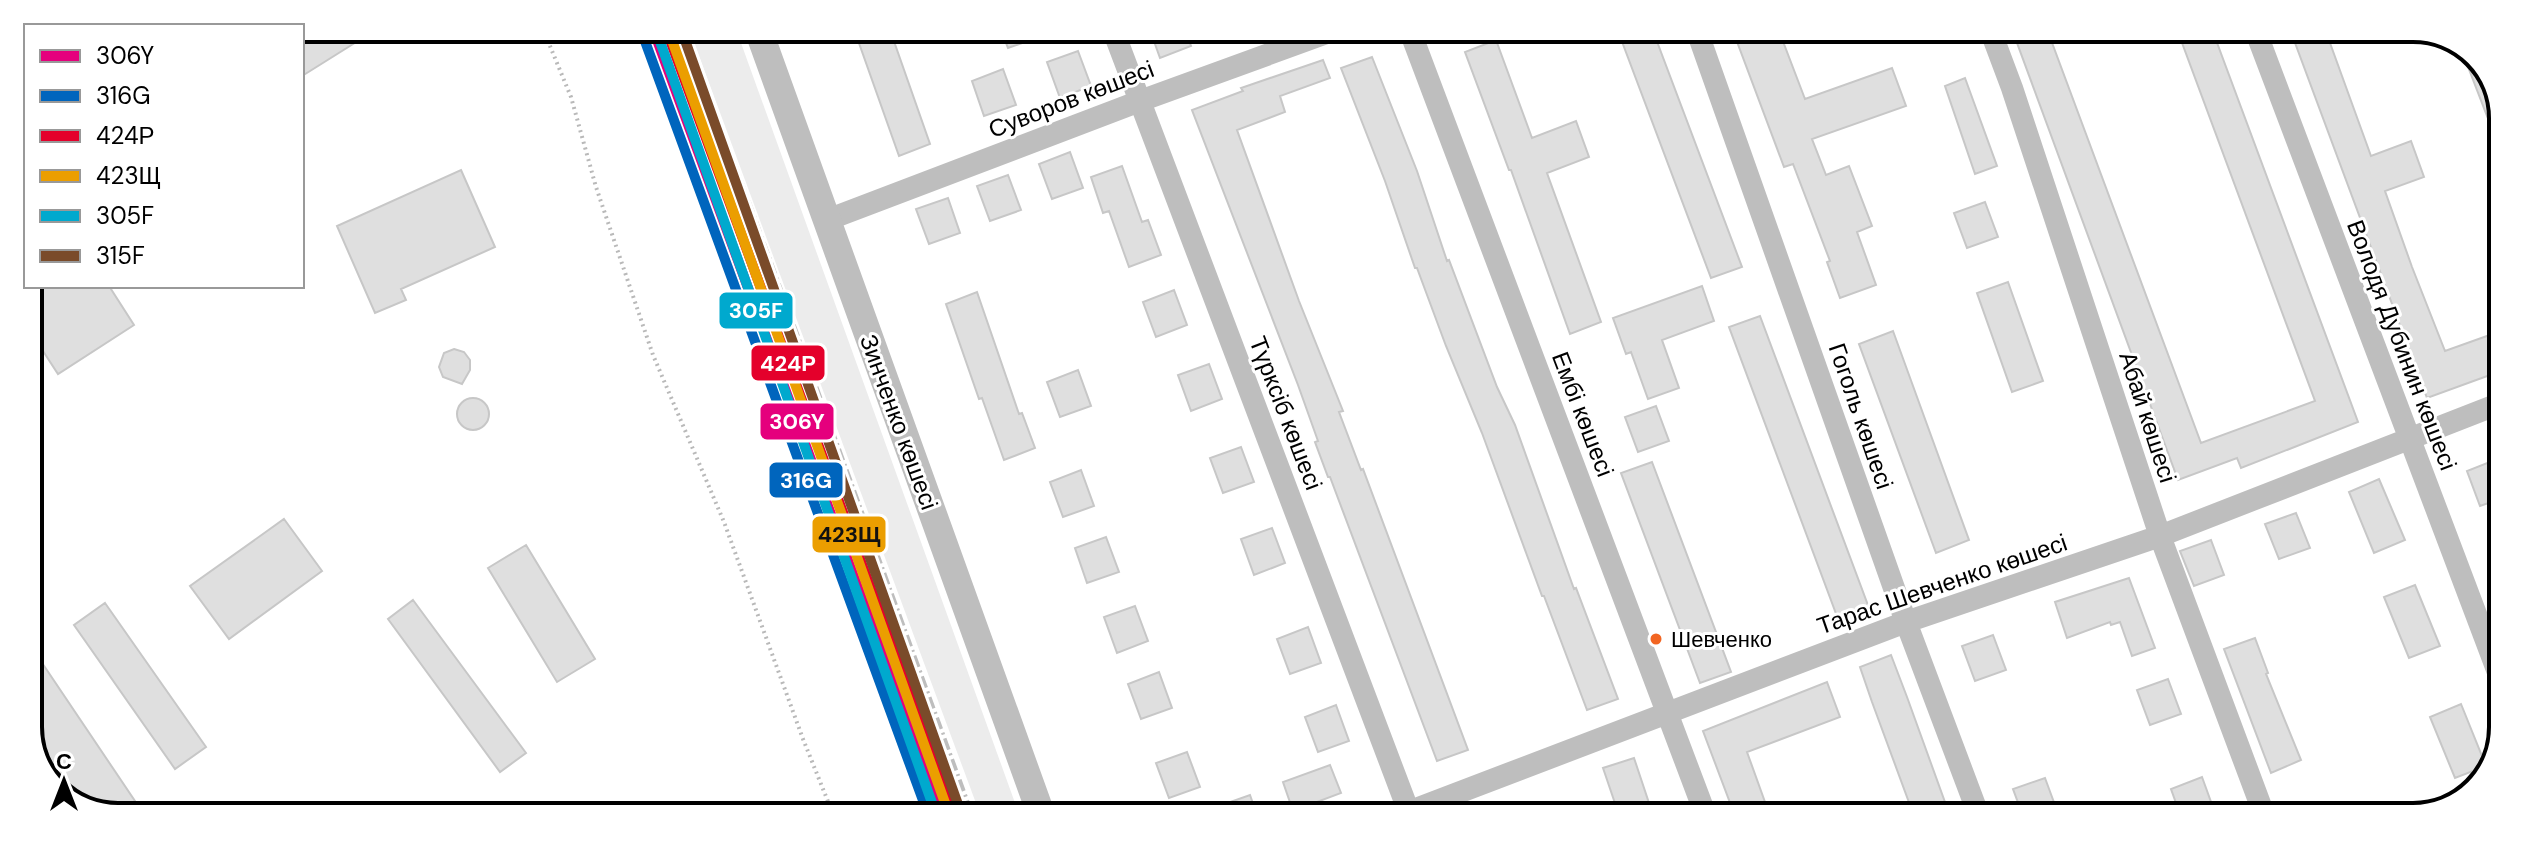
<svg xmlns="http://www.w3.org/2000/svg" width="2531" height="845" font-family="'DM Sans',sans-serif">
	<rect width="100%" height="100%" fill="#fff"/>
	<path fill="#ececec" d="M689,29H736L1019,814H980Z"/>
	<path fill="#dfdfdf" stroke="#c7c7c7" stroke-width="2" d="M302,28L377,29L302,76Z
		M854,29L890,30L930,144L899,156Z
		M1001,30H1054V32L1008,48Z
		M1150,30H1185L1191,46L1160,58Z
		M1618,31H1653L1742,267L1711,278Z
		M1733,31H1779L1805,99L1892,68L1906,106L1812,139L1826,175L1849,166L1872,226L1857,232L1876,285L1840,298L1827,262L1830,261L1793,164L1784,167Z
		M2013,32H2048L2201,443L2315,401L2178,32H2213L2358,422L2241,468L2237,458L2178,480Z
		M2291,32H2326L2371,156L2411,141L2424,177L2385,191L2412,267L2445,351L2501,331V371L2427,398Z
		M1496,40L1532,138L1576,121L1589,157L1547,173L1601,322L1570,334L1511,170H1509L1465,52Z
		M2460,46L2484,63L2503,112L2502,155Z
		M1078,51L1091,86L1060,98L1047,62Z
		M1372,57L1417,171L1447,261L1449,260L1497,387L1515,425L1574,589L1576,588L1618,699L1587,710L1544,596H1542L1482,433L1446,346L1417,268H1415L1385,181L1341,68Z
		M1323,60L1330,78L1280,96L1285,112L1237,130L1299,301L1343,411L1339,412L1361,470L1363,469L1468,750L1437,761L1330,477H1328L1315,442L1318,441L1298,385L1192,110L1243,91L1241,88Z
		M1003,69L1016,105L984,116L972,81Z
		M1965,78L1997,166L1975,174L1945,86Z
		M1070,152L1083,188L1052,199L1039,164Z
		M1122,166L1142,222L1148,220L1161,255L1129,267L1109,211L1103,213L1091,177Z
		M461,170L495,247L401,289L406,300L375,313L337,226Z
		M1008,175L1021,210L990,221L977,186Z
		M948,198L960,233L929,244L916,209Z
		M1985,202L1998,237L1967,248L1954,213Z
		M2008,282L2043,381L2012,392L1977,293Z
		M28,286H109L134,325L58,374L28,328Z
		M1702,286L1714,321L1662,340L1679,388L1648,399L1631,352L1626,354L1613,318Z
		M1174,290L1187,325L1156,337L1143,302Z
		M977,292L1019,414L1022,413L1035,448L1004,460L982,398L979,399L946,304Z
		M1760,316L1872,616L1841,627L1729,327Z
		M1893,331L1969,540L1936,553L1859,344Z
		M454,349L464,352L470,360V370L462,384L443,377L439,367L444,353Z
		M1209,364L1222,399L1191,411L1178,375Z
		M1078,370L1091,406L1060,417L1047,382Z
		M457 414a16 16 0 1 1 32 0a16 16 0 1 1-32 0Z
		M1656,406L1669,441L1638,452L1625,417Z
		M1241,447L1254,482L1223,493L1210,458Z
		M2500,458V499L2480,506L2467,471Z
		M1652,462L1731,672L1700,683L1621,473Z
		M1081,470L1094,506L1063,517L1050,482Z
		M2379,479L2405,540L2374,553L2349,492Z
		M2296,513L2310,548L2279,559L2265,524Z
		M284,519L322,571L229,639L190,586Z
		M1272,528L1285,563L1254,575L1241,539Z
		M1106,537L1119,572L1087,583L1075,548Z
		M2211,540L2224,575L2194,586L2180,551Z
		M526,545L595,659L557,682L488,568Z
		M2129,578L2155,648L2132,656L2120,622L2111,625L2110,622L2067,638L2055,602Z
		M2415,585L2440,646L2409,658L2384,597Z
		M413,600L526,753L500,772L388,619Z
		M105,603L206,747L175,769L74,625Z
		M1135,606L1148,641L1117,653L1104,617Z
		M1308,627L1321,663L1290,674L1277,639Z
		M1993,635L2006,670L1975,681L1962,646Z
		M2255,638L2268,673L2266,674L2301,760L2271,773L2224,649Z
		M28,642L135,801L120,812H90L46,779L28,733Z
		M1891,655L1907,697L1950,816H1914L1872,702L1860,667Z
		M1159,672L1172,708L1141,719L1128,684Z
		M2168,679L2181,714L2150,725L2137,690Z
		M1827,682L1840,717L1747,752L1770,816H1735L1703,731Z
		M2461,704L2486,766L2455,778L2430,717Z
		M1336,705L1349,741L1318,752L1305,717Z
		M1187,752L1200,787L1169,798L1156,763Z
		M1634,758L1653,815H1619L1603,768Z
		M1330,765L1341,793L1293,811L1283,782Z
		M2202,777L2215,813L2205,817H2181L2171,789Z
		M2045,778L2059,816H2023L2013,789Z
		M1250,795L1257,815H1202V812Z"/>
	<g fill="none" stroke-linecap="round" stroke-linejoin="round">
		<path stroke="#b9b9b9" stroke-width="4" stroke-dasharray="2 4" stroke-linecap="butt" d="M543,29L571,97L596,187L653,355L724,522L803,739L833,814"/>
		<path stroke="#bebebe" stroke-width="22" d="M1113,30L1410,815
			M1410,31L1706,816
			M1697,31L1906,622L1979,816
			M1991,32L2012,88L2160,536L2265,817
			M2256,32L2499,675
			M827,220L1140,101L1335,30
			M1400,815L1906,622L2160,536L2501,403"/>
		<path stroke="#bebebe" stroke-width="28" d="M758,29L1041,814"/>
		<path stroke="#bebebe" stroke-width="6" stroke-dasharray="12 4 2 4" stroke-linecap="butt" d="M710,98L971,814"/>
		<g stroke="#fff" stroke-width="16">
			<path id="rail-1" d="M653,29L941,814"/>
		</g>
		<g stroke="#fff" stroke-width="16">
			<path id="rail-2" d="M642,33L928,814"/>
		</g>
		<g stroke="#fff" stroke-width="16">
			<path id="rail-3" d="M666,29L952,810"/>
		</g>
		<g stroke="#fff" stroke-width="16">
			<path id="rail-4" d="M668,29L949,814"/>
		</g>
		<g stroke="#fff" stroke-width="16">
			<path id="rail-5" d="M657,33L936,814"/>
		</g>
		<g stroke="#fff" stroke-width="16">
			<path id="rail-6" d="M681,29L960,810"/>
		</g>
		<use href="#rail-1" stroke="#e5007d" stroke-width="10"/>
		<use href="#rail-2" stroke="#0065bd" stroke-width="10"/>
		<use href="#rail-3" stroke="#e4002b" stroke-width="10"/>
		<use href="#rail-4" stroke="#eb9e00" stroke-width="10"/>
		<use href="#rail-5" stroke="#00a9ce" stroke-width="10"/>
		<use href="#rail-6" stroke="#7a4b2a" stroke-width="10"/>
	</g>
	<circle fill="#f26522" stroke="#fff" stroke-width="3" cx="1656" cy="639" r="7"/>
	<g text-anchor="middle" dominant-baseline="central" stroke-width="6" stroke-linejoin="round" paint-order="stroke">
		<g font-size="22" fill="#000" stroke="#fff" text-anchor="start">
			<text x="1671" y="639">Шевченко</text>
		</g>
		<g font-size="24" fill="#000" stroke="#fff">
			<text transform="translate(1071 99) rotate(-21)">Суворов көшесі</text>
			<text transform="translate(2402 345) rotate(69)">Володя Дубинин көшесі</text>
			<text transform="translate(1286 413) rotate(69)">Түрксіб көшесі</text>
			<text transform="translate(1583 414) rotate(69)">Ембі көшесі</text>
			<text transform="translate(1861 416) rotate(71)">Гоголь көшесі</text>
			<text transform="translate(2148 417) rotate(72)">Абай көшесі</text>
			<text transform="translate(899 422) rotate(70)">Зинченко көшесі</text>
			<text transform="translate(1942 584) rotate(-19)">Тарас Шевченко көшесі</text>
		</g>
	</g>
	<path d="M0 0H2531V845H0ZM118 42H2413A76 76 0 0 1 2489 118V727A76 76 0 0 1 2413 803H118A76 76 0 0 1 42 727V118A76 76 0 0 1 118 42Z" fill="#fff" fill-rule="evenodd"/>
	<path fill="none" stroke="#000" stroke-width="4" d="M118 42H2413A76 76 0 0 1 2489 118V727A76 76 0 0 1 2413 803H118A76 76 0 0 1 42 727V118A76 76 0 0 1 118 42Z"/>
	<g stroke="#fff" stroke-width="3">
		<rect x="718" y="291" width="76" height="39" rx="8" fill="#00a9ce"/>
		<rect x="750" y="344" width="76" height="38" rx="8" fill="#e4002b"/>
		<rect x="759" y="402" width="76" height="39" rx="8" fill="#e5007d"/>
		<rect x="768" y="461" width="76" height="38" rx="8" fill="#0065bd"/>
		<rect x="811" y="515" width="76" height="39" rx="8" fill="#eb9e00"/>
	</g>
	<g font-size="22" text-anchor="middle" font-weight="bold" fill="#fff">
		<text x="756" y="318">305F</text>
		<text x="788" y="371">424Р</text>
		<text x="797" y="429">306Y</text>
		<text x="806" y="488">316G</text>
	</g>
	<g font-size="22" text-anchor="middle" font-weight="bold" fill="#111">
		<text x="849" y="542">423Щ</text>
	</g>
	<rect x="24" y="24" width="280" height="264" fill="#ffffff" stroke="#999999" stroke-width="2"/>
	<rect x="40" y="50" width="40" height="12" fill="#e5007d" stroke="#999999" stroke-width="2"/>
	<text x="96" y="64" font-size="24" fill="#000000">306Y</text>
	<rect x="40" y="90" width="40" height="12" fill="#0065bd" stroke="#999999" stroke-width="2"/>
	<text x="96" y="104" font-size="24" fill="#000000">316G</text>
	<rect x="40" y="130" width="40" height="12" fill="#e4002b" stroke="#999999" stroke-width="2"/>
	<text x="96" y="144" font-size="24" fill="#000000">424Р</text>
	<rect x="40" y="170" width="40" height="12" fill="#eb9e00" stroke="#999999" stroke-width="2"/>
	<text x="96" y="184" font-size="24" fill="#000000">423Щ</text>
	<rect x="40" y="210" width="40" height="12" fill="#00a9ce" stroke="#999999" stroke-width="2"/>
	<text x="96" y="224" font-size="24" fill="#000000">305F</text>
	<rect x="40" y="250" width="40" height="12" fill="#7a4b2a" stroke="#999999" stroke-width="2"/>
	<text x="96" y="264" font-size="24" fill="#000000">315F</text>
	<g transform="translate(64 781)" stroke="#ffffff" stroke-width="6" paint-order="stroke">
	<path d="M0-6L14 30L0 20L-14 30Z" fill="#000000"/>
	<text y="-12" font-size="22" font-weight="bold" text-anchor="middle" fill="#000000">С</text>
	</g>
</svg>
